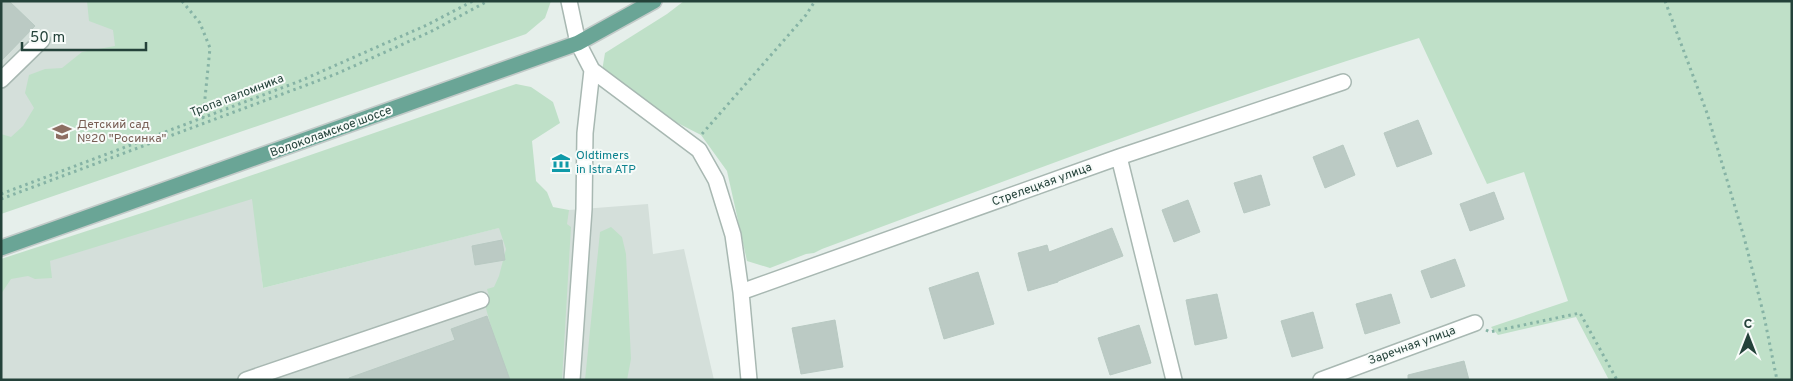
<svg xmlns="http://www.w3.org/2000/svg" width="1793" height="381" font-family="Overpass,sans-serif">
	<rect width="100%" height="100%" fill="#e6efeb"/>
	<path fill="#d4dfda" d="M1,1H124L194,93L1,189Z
		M252,190L263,288L569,210L648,204L653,254L684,249L714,380H1V278Z"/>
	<path fill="#bfe0c8" d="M87,1H551L545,18L526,34L1,214V134L11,137L23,126L34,108L25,93L29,75L45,69L62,68L82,52L115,46L113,30L89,21Z
		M684,1H1792V380H1609L1576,317L1498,335L1491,327L1568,301L1524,172L1487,184L1419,38C1217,101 1019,175 822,249L814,253L806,254L770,268L747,261L727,171L701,135L619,93L601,77L605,53L667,14Z
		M516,84L531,87L553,102L560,123L532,141L536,181L547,192L553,207L569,210L567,224L571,227L562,380H506L485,305L489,296L487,289L494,287L499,276L506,249L499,228L263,288L252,199L50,261L52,278L35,279L28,276L11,279L1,294V259L145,212Z
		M611,227L622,237L626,254L631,359L627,380H585L600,232Z"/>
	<path fill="#bbcac4" stroke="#b8c9c2" d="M1,1H9L35,26L1,61Z
		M1418,120L1432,154L1397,167L1384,133Z
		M1343,145L1355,175L1325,188L1313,157Z
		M1261,175L1270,205L1244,213L1234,183Z
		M1494,192L1504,219L1470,231L1460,204Z
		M1188,200L1200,232L1174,242L1162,210Z
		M1112,228L1123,256L1058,281V282L1028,291L1018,253L1047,245L1049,252Z
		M502,240L505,260L475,265L472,246Z
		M1455,259L1465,286L1431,298L1421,271Z
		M978,272L994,324L944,339L929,288Z
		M1217,294L1227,338L1195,345L1186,300Z
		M1391,294L1400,323L1365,334L1356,304Z
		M1313,312L1323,348L1292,357L1281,321Z
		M487,316L510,380H349V378L455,340L451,329Z
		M835,320L843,367L801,374L792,328Z
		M1139,325L1151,363L1110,375L1098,338Z
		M1464,361L1469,380H1408V375Z"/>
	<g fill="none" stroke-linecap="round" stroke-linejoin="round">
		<g stroke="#a8b8b2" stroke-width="18">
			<path id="minor" d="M569,1L578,43L592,70L699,150L716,180L733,235L741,292L749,380
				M1,80L42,40
				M1119,157L1174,380
				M741,292L1119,157L1343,82
				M246,380L481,300
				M572,380L584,209L585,133L592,70
				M1321,380L1475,323"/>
		</g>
		<g stroke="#c2cac8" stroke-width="18">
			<path id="major" d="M1,248L578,43L654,1"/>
		</g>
		<path stroke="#86b3a5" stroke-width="3" stroke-dasharray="2.5 4" stroke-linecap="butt" d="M182,1L200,23L210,48L203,118
			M1665,1L1707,113L1744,237L1764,316L1777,380
			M702,134L806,15L815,1
			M1,194L300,81L427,25L473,1
			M1,199L336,74L430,32L488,1
			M1486,330L1490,332L1580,313L1617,380"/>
		<use href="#minor" stroke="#fff" stroke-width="15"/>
		<use href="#major" stroke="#6aa596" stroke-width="15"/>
	</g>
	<defs>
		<g id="school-bare" transform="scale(1.5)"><path d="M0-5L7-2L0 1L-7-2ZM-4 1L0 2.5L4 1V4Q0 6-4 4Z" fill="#8d6e63" stroke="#f7fbf9" stroke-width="2.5" paint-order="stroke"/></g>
		<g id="museum-bare" transform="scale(1.5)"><path d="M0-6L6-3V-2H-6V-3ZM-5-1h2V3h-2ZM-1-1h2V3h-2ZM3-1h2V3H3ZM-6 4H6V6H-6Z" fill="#0f9aa8" stroke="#f7fbf9" stroke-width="2.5" paint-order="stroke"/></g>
	</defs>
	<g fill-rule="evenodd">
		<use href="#school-bare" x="62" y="132"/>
		<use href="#museum-bare" x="561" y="163"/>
	</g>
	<g text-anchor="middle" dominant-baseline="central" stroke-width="4" stroke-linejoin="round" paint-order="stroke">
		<g font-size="12" fill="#24423a" stroke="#f7fbf9">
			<text transform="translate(237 96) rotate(-21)">Тропа паломника</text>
			<text transform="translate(331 132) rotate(-20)">Волоколамское шоссе</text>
			<text transform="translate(1042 185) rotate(-20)">Стрелецкая улица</text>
			<text transform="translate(1412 346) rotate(-20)">Заречная улица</text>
		</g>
		<g font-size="12" fill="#785e54" stroke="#f7fbf9" text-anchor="start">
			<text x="77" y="125">Детский сад<tspan x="77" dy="14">№20 "Росинка"</tspan></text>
		</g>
		<g font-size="12" fill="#0d838f" stroke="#f7fbf9" text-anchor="start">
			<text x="576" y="156">Oldtimers<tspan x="576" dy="14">in Istra ATP</tspan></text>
		</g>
	</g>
	<rect width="1793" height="381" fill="none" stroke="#24423a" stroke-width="5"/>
	<g transform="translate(1748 336)" stroke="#f7fbf9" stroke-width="4" paint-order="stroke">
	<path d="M0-4L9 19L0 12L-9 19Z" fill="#24423a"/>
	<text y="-8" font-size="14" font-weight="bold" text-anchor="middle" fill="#24423a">С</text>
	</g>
	<path d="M22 42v8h124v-8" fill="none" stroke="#24423a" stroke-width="2.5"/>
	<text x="30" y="42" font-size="15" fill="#24423a" stroke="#f7fbf9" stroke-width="4" paint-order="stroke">50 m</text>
</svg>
